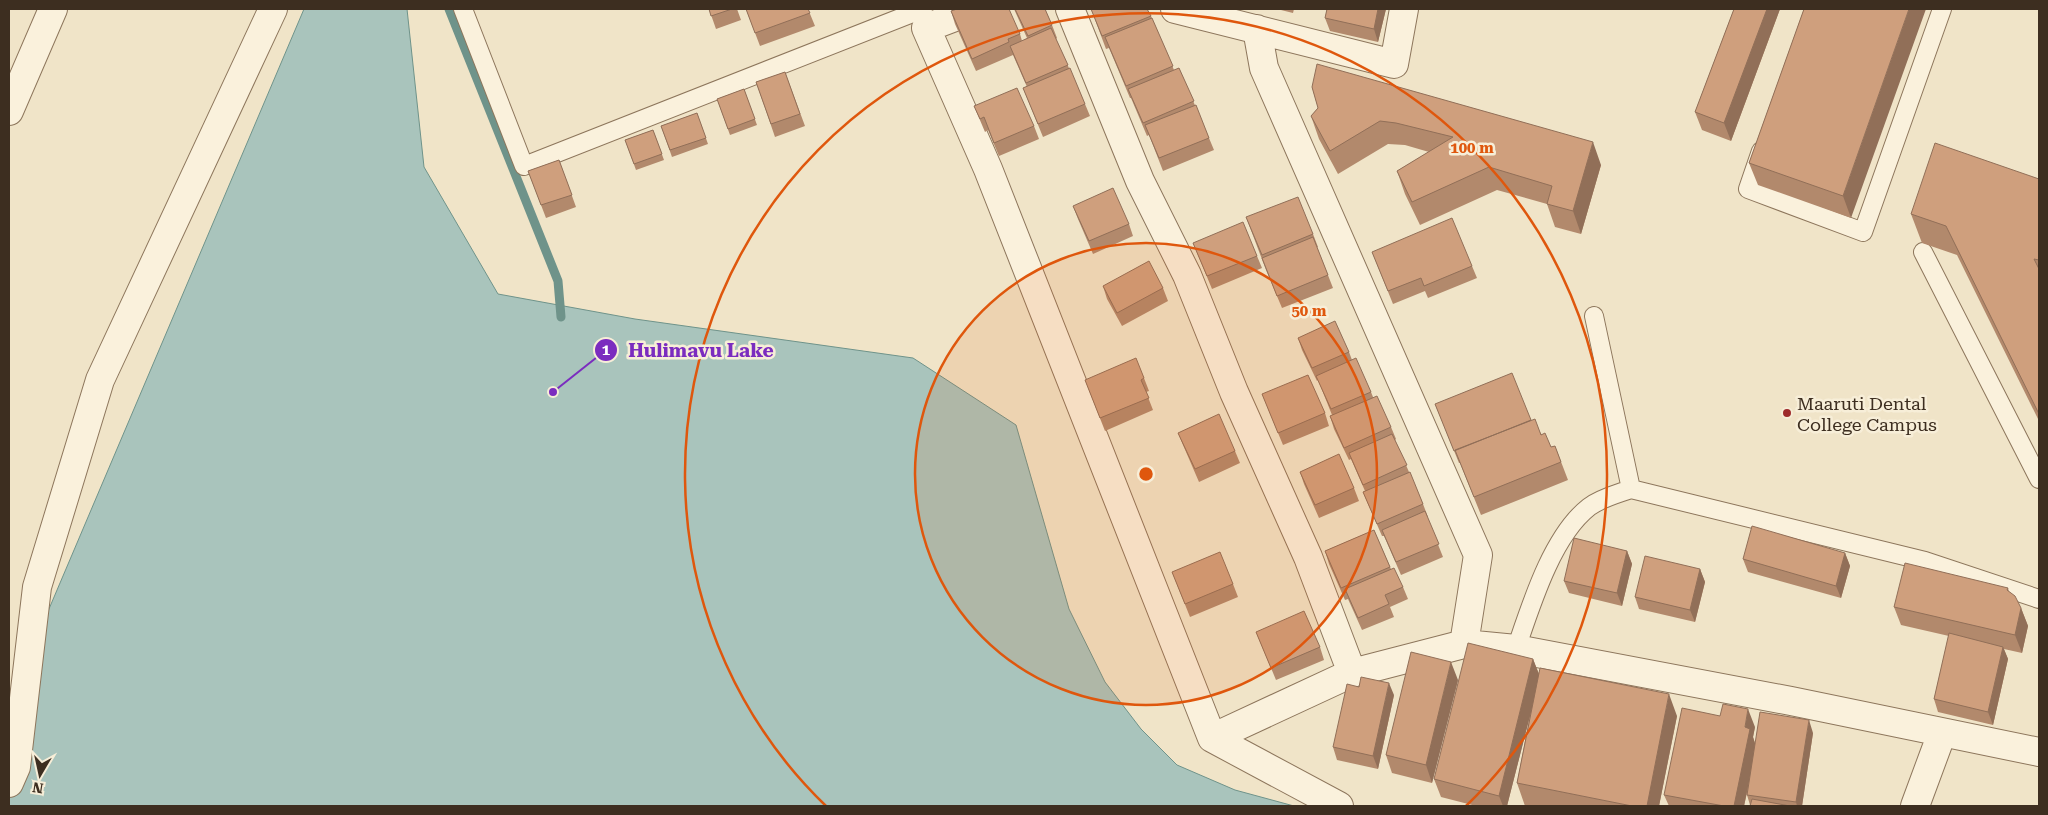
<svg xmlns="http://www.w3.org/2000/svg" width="2048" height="815" font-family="'Roboto Serif',serif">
	<rect width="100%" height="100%" fill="#f0e4c8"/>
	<path fill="#a9c4bc" stroke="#6f938a" d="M304,9H407L424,167L498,294L635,319L913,358L1016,425L1069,609L1105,682L1141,729L1177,765L1235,790L1294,806H9V703Z"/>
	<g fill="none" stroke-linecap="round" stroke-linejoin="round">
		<path stroke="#6f938a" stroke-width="9" d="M449,9L558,281L561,317"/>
		<g stroke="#8d765c" stroke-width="20">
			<path id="service" d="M463,9L524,166L923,9
				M1761,151L1748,189L1863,232L1942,9
				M1923,252L2039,479
				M1594,316L1631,489
				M1516,649C1531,605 1552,536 1589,507C1601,498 1617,494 1631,489L1925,561L2039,599"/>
		</g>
		<g stroke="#8d765c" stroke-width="30">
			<path id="minor" d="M976,9L926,28L988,169L1212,738L1352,673L1464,644L1516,649L1791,701L2039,752
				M1070,9L1140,181L1187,275L1234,392L1308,557L1352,673
				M1175,9L1394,64L1404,9
				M1257,29L1264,68L1478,555L1464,644
				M9,111L53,9
				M1212,738L1339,806
				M9,783L16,767L37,587L100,380L273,9
				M1915,806L1942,733"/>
		</g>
		<use href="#service" stroke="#faf1dc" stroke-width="18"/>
		<use href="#minor" stroke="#faf1dc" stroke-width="28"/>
	</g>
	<path fill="#b2896c" d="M709,9H737L741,20L716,29Z
		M746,9H808L815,26L760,46Z
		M1014,9H1045L1052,25L1057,38L1056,39L1085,104L1090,116L1043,137L1023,88L1027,87L1013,55L976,71L955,24L951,11L1020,34L1022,41L1027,38Z
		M1091,9L1151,16L1174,70L1179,68L1209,138L1214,150L1163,171L1149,135L1147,136L1131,98H1130L1109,48L1106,49Z
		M1277,9H1294L1293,13Z
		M1327,9H1386L1378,42L1330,31L1325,18Z
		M1734,9H1780L1731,141L1702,130L1695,112Z
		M1804,9L1851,218L1758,185L1749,163Z
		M785,72L805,126L775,137L756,82Z
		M1312,87L1601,165L1581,234L1555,227L1547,204L1497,190L1420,225L1405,194L1397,171L1429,152L1405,145L1388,144L1338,174L1319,139L1311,116L1318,108Z
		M744,89L757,125L730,135L717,99Z
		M974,106L1034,126L1039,139L999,156L988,130L985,132Z
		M697,113L708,144L672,157L661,126Z
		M653,130L664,160L636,170L625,140Z
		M559,160L576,207L546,218L528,171Z
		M2039,179V421L1957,255L1922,243L1911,214Z
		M1073,206L1129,224L1133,236L1093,254L1078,219Z
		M1246,217L1313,234L1318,247H1317L1333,288L1282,308L1266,270Z
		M1193,243L1257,256L1262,268L1212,289Z
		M1372,252L1472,266L1477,278L1428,298L1425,291L1393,304Z
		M1103,286L1163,288L1168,301L1122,326L1107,299Z
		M1298,338L1349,352L1352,360L1371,392L1373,397L1391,427L1396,439L1395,440L1423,504L1428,517H1427L1443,557L1401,575L1384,536H1382L1368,504L1363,492L1365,491L1351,459L1349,460L1334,429L1330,416L1332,415L1318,380L1317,381L1302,350Z
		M1144,378L1149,391L1146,392L1153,410L1105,431L1085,380Z
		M1262,394L1325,413L1329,426L1283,445Z
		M1435,404L1531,420L1551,447L1555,446L1568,480L1481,515L1460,463H1459Z
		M1178,433L1235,451L1240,463L1199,482L1183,445Z
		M1300,472L1354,488L1359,501L1319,518L1304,484Z
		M1374,530L1391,569L1403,587L1408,599L1390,607L1394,617L1362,630L1348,599L1345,600L1329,564L1325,551Z
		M1627,551L1632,564L1622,606L1569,593L1564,581Z
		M1845,553L1850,566L1841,598L1748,572L1743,559Z
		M1700,569L1705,582L1695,622L1639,609L1635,597Z
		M1172,572L1233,584L1238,597L1190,617Z
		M2008,588L2009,592L2021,608L2028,626L2022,653L2004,649L2008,659L1993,725L1938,712L1934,699L1949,636L1901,625L1894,607Z
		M1256,632L1320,647L1324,660L1276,680Z
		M1533,659L1539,674L1677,716L1659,806H1525L1517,783L1530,715L1507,806H1476L1441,797L1434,779Z
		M1458,680L1432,783L1392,773L1386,755Z
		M1394,695L1378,769L1337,760L1333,747Z
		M1755,727L1753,737L1755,743L1813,733L1802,806H1750V805L1747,795V793L1744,806H1669L1664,795Z"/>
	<path fill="#916f58" d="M1378,9H1386L1378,42L1374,29Z
		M1767,9H1780L1731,141L1724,123Z
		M1909,9H1926L1851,218L1843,196Z
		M1593,142L1601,165L1581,234L1573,211Z
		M1627,551L1632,564L1622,606L1617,593Z
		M1845,553L1850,566L1841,598L1836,586Z
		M1700,569L1705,582L1695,622L1690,610Z
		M2021,608L2028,626L2022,653L2015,635Z
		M2003,647L2008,659L1993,725L1988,712Z
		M1533,659L1540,677L1507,806H1503L1499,796Z
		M1451,662L1458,680L1432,783L1426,765Z
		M1389,683L1394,695L1378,769L1373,756Z
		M1669,694L1677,716L1659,806H1647Z
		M1748,709L1755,727L1753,737L1756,747L1744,806H1734L1745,727Z
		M1809,720L1813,733L1802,806H1797L1796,802Z"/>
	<path fill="#cf9f7d" stroke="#916f58" d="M709,9H732L711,16Z
		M746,9H808L810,13L755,33Z
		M957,9H1009L1020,34L1008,39L1009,42L972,59L951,11Z
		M1015,9H1045L1052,25L1028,36Z
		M1091,9H1147L1151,16L1102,36Z
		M1327,9H1378L1374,29L1325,18Z
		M1734,9H1767L1724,123L1695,112Z
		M1804,9H1909L1843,196L1749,163Z
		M1152,18L1173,66L1126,86L1105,37Z
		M1051,28L1068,65L1026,83L1010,46Z
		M1317,64L1593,142L1573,211L1547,204L1552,186L1489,167L1412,202L1397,171L1453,137L1396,123L1380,121L1330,151L1311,116L1318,108L1312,87Z
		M1070,68L1085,104L1038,124L1023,88Z
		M1179,68L1194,101L1143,123L1128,89Z
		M785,72L800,114L771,124L756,82Z
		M1017,88L1034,126L994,143L984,117L980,119L974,106Z
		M744,89L755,119L728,129L717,99Z
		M1196,105L1209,138L1159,158L1145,125Z
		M697,113L706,138L670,150L661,126Z
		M653,130L662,154L634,164L625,140Z
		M1935,143L2039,179V260L2034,259L2039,269V414L1946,226L1911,214Z
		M559,160L572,195L541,205L528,171Z
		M1113,188L1129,224L1089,241L1073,206Z
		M1298,197L1313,234L1262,255L1246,217Z
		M1452,218L1472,266L1424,286L1421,278L1388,291L1372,252Z
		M1243,222L1257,256L1207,276L1193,243Z
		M1313,237L1328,275L1277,296L1262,258Z
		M1149,261L1163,288L1117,313L1103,286Z
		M1335,321L1349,352L1312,368L1298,338Z
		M1136,358L1144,378L1141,380L1149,398L1100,418L1085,380Z
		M1356,358L1371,392L1331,409L1316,376Z
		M1512,373L1531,420L1454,451L1435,404Z
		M1308,375L1325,413L1278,433L1262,394Z
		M1377,396L1391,427L1344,448L1330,416Z
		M1219,414L1235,451L1195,469L1178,433Z
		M1535,419L1541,435L1545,433L1551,447L1555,446L1561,462L1474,497L1455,450Z
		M1392,434L1407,465L1363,485L1349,453Z
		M1339,454L1354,488L1315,505L1300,472Z
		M1410,472L1423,504L1377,524L1363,492Z
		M1425,511L1439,544L1396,562L1382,530Z
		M1752,526L1845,553L1836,586L1743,559Z
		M1374,530L1390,567L1341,588L1325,551Z
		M1574,538L1627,551L1617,593L1564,581Z
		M1220,552L1233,584L1185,604L1172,572Z
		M1645,556L1700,569L1690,610L1635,597Z
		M1905,563L2008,588L2007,590L2015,596L2021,608L2015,635L1894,607Z
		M1394,568L1403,587L1385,595L1389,604L1358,618L1345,589Z
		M1304,611L1320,647L1271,668L1256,632Z
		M1949,633L2003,647L1988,712L1934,699Z
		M1468,643L1533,659L1499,796L1434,779Z
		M1411,652L1451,662L1426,765L1386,755Z
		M1540,668L1669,694L1647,806H1632L1517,783Z
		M1361,677L1389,683L1373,756L1333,747L1347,684L1359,687Z
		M1723,704L1748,709L1745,727L1750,729L1734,806H1724L1664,795L1682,708L1720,716Z
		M1760,712L1809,720L1796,802L1747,795Z
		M1752,799L1790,806H1750Z"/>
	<circle cx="1146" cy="474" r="231" fill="#df570d" fill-opacity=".12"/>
	<g fill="none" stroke="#df570d" stroke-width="2.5">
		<circle cx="1146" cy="474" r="231"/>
		<path d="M826 806A461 461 0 1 1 1466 806"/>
	</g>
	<circle fill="#9e2a2b" stroke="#f7eed8" stroke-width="2" cx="1787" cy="413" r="5"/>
	<g text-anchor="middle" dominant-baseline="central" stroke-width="5" stroke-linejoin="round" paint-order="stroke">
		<g font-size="18" fill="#3d2e20" stroke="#f7eed8" text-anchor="start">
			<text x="1797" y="403">Maaruti Dental<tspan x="1797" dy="21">College Campus</tspan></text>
		</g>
	</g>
	<circle cx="1146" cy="474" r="8" fill="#df570d" stroke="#f7eed8" stroke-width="2.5"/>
	<g font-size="15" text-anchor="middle" font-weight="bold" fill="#df570d" stroke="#f7eed8" stroke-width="5" stroke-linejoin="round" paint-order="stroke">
		<text x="1472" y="153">100 m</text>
		<text x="1309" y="316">50 m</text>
	</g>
	<path fill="none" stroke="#7b2cbf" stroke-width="2" d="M553 392L606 350"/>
	<g fill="#7b2cbf" stroke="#f7eed8" stroke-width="2">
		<circle cx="553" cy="392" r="5"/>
		<circle cx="606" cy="350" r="12"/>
	</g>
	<g font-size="15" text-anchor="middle" font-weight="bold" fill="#fff">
		<text x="606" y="355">1</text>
	</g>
	<g font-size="19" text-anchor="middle" font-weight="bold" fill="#7b2cbf" stroke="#f7eed8" stroke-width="5" stroke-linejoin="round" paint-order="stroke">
		<text x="701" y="357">Hulimavu Lake</text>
	</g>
	<rect width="2048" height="815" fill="none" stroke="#3d2e20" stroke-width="20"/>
	<g transform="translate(40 775) rotate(189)" stroke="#f7eed8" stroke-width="4" paint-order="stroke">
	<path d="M0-4L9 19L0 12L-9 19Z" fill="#3d2e20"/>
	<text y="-8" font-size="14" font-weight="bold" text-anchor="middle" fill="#3d2e20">N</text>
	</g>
</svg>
